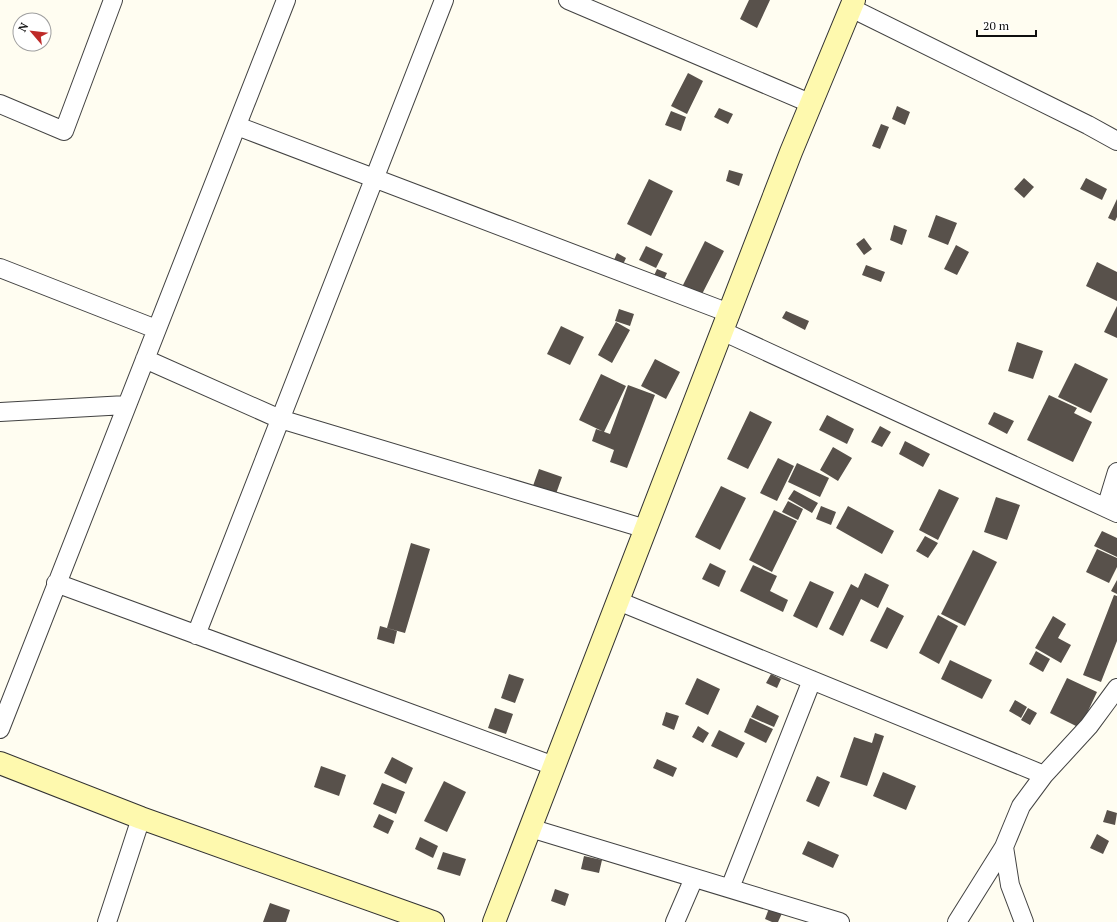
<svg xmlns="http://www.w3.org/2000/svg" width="1117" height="922" font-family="'PT Serif',serif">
	<rect width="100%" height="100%" fill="#fffdf1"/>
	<path fill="#58514b" d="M749,0H770L757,28L740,19Z
		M688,73L703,81L687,114L671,106Z
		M897,106L910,112L905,125L892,119Z
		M719,108L733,114L728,124L714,117Z
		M671,111L686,117L681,131L665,125Z
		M881,124L889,127L880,149L872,146Z
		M729,170L743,174L739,186L726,181Z
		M1024,178L1034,187L1024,198L1014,189Z
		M1086,178L1107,189L1102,200L1080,189Z
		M649,179L673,191L651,236L627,224Z
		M1117,199V217L1115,221L1108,218Z
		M936,215L957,223L948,245L928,237Z
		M894,225L907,230L902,245L890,240Z
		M864,238L872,249L864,255L856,244Z
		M705,241L724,251L699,300L680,291Z
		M956,245L969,252L957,275L944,269Z
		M646,246L663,254L656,268L639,260Z
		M617,253L626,258L620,271L611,267Z
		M1097,262L1117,272V301L1086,286Z
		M866,265L885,272L881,282L862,275Z
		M657,269L667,273L662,284L652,280Z
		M1117,306V338L1104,332Z
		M619,309L634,314L630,326L615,321Z
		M786,311L809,321L805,330L782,318Z
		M616,322L630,330L612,363L598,355Z
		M561,326L584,337L570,365L547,354Z
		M1017,342L1043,351L1033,379L1008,371Z
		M655,359L680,372L666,399L641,386Z
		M1075,363L1108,379L1091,413L1058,397Z
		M601,374L626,386L604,432L579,420Z
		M628,385L655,395L627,468L610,462L614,450L592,441L596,429L610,434Z
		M1049,395L1077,408L1074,413L1092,422L1073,462L1027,440Z
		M750,411L772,422L748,469L727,459Z
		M994,412L1014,421L1007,434L988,424Z
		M827,415L854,429L847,444L819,430Z
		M880,426L891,432L882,447L871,442Z
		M905,441L930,454L923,467L899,454Z
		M833,447L852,458L838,481L820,470Z
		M778,458L794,466L777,501L760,493Z
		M797,463L829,478L820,497L788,482Z
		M539,469L562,477L552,505L529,497Z
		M721,486L746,498L720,550L695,537Z
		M939,489L959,498L938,540L919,530Z
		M794,490L818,503L812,513L788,499Z
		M996,497L1020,505L1007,540L984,532Z
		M788,501L803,509L798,520L782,512Z
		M821,506L836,512L831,525L816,519Z
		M848,506L894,531L882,554L836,528Z
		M774,510L797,521L772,572L749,560Z
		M1102,531L1117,538V557L1094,546Z
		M925,536L938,543L928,558L916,551Z
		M411,543L430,549L405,633L387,628Z
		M1097,549L1117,558V567L1109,583L1086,572Z
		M973,550L997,562L965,626L941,614Z
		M710,563L726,571L719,587L702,579Z
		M753,565L777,576L770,591L788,600L783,612L740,591Z
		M865,573L889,585L878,608L861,599L843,636L829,629L851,584L858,588Z
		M1117,580V594L1111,591Z
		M810,581L834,592L817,628L793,616Z
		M1114,595L1117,596V641L1101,682L1083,675Z
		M887,607L904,616L887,649L870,641Z
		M938,615L958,626L939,664L919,653Z
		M1053,616L1066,624L1058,638L1071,645L1061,663L1035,648Z
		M380,626L397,631L394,644L377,639Z
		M1036,651L1050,659L1043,672L1029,664Z
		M950,660L992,680L982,699L941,679Z
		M509,674L524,679L515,703L501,698Z
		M771,674L781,679L777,688L766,683Z
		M697,678L720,689L708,715L685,704Z
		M1067,678L1097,692L1080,728L1050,713Z
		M1015,700L1027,707L1021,718L1009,711Z
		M757,705L779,716L774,727L751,717Z
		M495,708L513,714L506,734L488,728Z
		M1028,708L1037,713L1030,725L1021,720Z
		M666,712L679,716L674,730L662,725Z
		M750,718L773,729L766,743L744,732Z
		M698,726L709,733L703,743L692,737Z
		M719,730L745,743L737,758L711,746Z
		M875,733L884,736L867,786L840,777L854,737L872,743Z
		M392,757L413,768L406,784L384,773Z
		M657,759L677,768L673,777L653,768Z
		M321,766L346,775L339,796L314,787Z
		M883,772L916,786L906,810L873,796Z
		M817,776L830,782L819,807L806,801Z
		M444,781L466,792L447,832L424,821Z
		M382,783L405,792L396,814L373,804Z
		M1107,810L1117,813L1115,825L1103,822Z
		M379,814L394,821L388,834L373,827Z
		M1097,834L1109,841L1103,854L1090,848Z
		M420,837L438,846L433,858L415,849Z
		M808,841L839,855L833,868L802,854Z
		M443,852L466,859L460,876L437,869Z
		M584,856L602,860L599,873L581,869Z
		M555,889L569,894L565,906L551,901Z
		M270,903L290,910L286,922H263Z
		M771,903L784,909L778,922H772L765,919Z"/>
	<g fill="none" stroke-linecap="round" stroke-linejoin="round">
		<g stroke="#424242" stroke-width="20">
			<path id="street" d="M568,0L812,104
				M851,8L1088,125L1117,141
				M0,104L64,131L113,0
				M237,126L729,313
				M0,268L156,329
				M722,331L1117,513
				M145,359L280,419L646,529
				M0,412L126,405
				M1106,508L1117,472
				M56,583L554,766
				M618,601L1044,775
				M196,635L444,0
				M0,729L286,0
				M530,828L840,922
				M730,888L812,680
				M107,922L141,818
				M675,922L694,878
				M957,922L1004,847
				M1024,922L1010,885L1004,847L1021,806L1044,775L1089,726L1117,688"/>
		</g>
		<g stroke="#313131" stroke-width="24">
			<path id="secondary" d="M0,763L141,818L433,922
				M494,922L791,152L854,0"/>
		</g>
		<use href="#street" stroke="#fff" stroke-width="18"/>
		<use href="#secondary" stroke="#fef9ae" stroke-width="22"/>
	</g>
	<g transform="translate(32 32) rotate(298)"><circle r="19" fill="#ffffff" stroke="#9f9f9f"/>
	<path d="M0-3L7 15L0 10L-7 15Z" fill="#be2a28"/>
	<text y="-6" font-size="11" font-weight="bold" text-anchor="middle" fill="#0f0f0f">N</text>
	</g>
	<path d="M977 30v6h59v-6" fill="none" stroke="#0f0f0f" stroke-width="2"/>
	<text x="983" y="30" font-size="12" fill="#0f0f0f" stroke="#ffffff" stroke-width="3" paint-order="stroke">20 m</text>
</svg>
